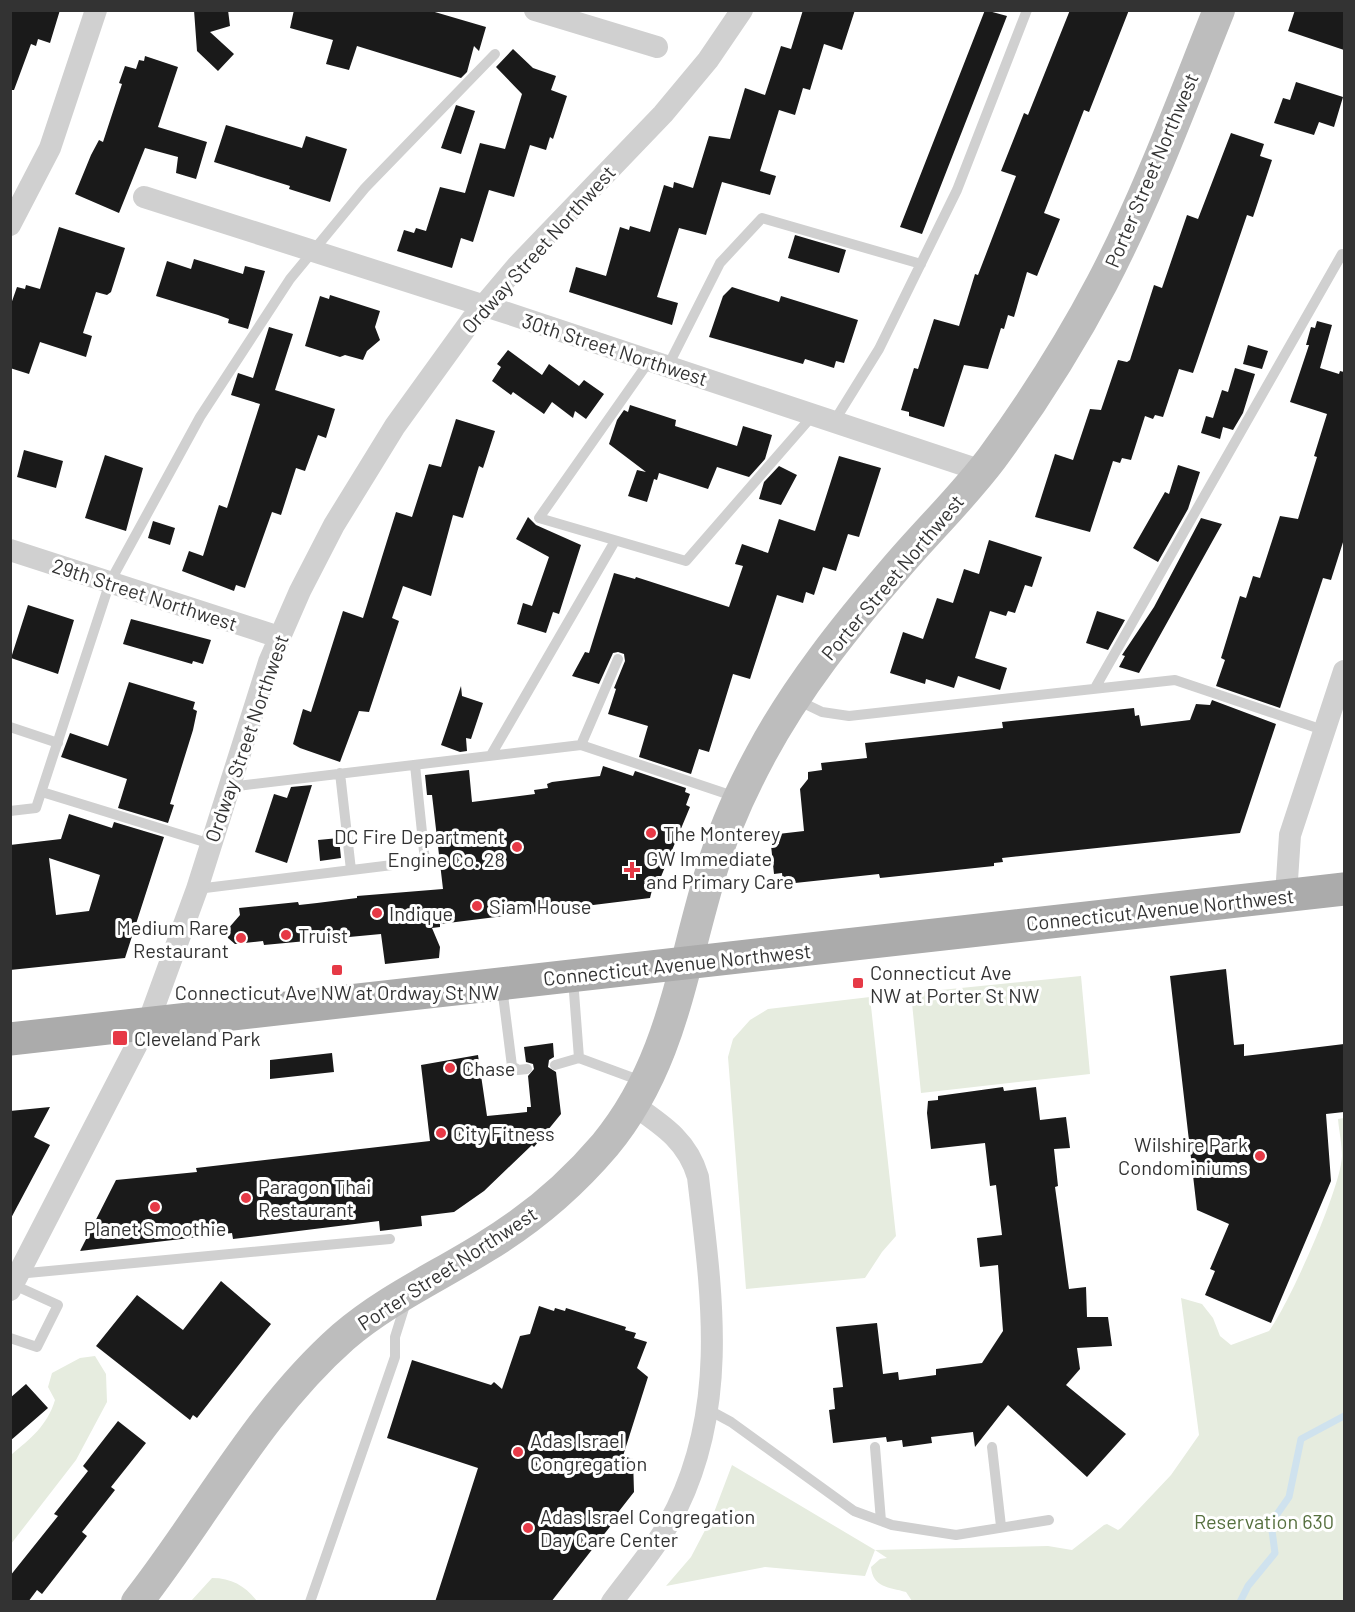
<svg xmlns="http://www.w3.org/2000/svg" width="1355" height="1612" font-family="Barlow,sans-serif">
	<rect width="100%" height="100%" fill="#fff"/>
	<path fill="#e6ecdf" d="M1081,976L1090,1074L921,1093L911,993Z
		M870,997L896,1236L882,1252L865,1278L746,1289L728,1057L733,1039L750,1020L768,1009Z
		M1344,1118V1601H912L906,1592C889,1587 873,1588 871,1567L880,1559L887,1558L875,1550L865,1576L765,1567L666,1586L691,1557L713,1515L732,1465L875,1550L1048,1546L1072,1550L1104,1525L1107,1524L1118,1530L1121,1528L1171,1475L1199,1435L1181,1298L1202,1304L1213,1318L1220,1336L1231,1345L1269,1331C1289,1304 1341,1188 1342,1156C1342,1144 1339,1131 1338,1119Z
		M95,1356L106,1374L107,1402L76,1460L11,1544V1455C31,1438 47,1426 55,1400L48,1387L52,1373L80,1358Z
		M212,1578C232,1578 245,1586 257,1601H191Z"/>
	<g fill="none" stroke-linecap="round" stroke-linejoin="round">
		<path stroke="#cfe2ee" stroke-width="7" d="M1240,1602L1248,1586L1275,1553L1271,1523L1289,1497L1301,1439L1344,1416"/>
	</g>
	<path fill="#1a1a1a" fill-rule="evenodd" d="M10,10H60L50,43L38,39L36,46L31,44L14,90H10Z
		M194,10H228L230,26L210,32L234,54L218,71L197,51Z
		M294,10H428L486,27L479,51L474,46L467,72L461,78L357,46L349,70L326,64L333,40L290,28Z
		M803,10H855L842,50L824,44L810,90L803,88L795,115L779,110L760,171L776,176L770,195L722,182L706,235L679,228L657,297L678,303L672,325L569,292L576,267L606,276L620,227L629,230L630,226L650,232L664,185L673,188L674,182L693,188L709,136L730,139L745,88L765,95L781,46L791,49Z
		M985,10L1007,16L922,234L900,227Z
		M1070,10H1129L1089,112L1084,110L1044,213L1060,219L1037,276L1027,272L1014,317L1008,315L1004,329L1001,328L988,369L964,365L944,427L909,416V412L901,410L914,368L918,369L934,319L959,326L975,274L978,275L1016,176L1001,171L1024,113L1028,115Z
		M1295,10H1344V50L1288,31Z
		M513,49L533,68L556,76L551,90L567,96L553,139L550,137L546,150L530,145L514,197L489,190L473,242L461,238L452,268L397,251L404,230L414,233L416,228L426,231L440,187L465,193L480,143L505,149L522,94L496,67Z
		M145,56L178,67L158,127L207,142L196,179L176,173L178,157L145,148L119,213L75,194L91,155L99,140L103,142L122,84L119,83L125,66L136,69L139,60L144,61Z
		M1296,82L1343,97L1334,127L1319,122L1314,135L1274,123L1283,98L1290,100Z
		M456,105L475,111L461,154L441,148Z
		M226,125L302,148L306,136L347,149L330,202L289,189L290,186L214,162Z
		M1231,133L1264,144L1260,156L1272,160L1253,217L1247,215L1193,373L1179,369L1163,417L1155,415L1153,419L1145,416L1131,460L1122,458L1120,463L1113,461L1090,532L1035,517L1055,454L1073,460L1090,409L1101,410L1118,360L1127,362L1130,360L1154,285L1162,288L1187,215L1198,219Z
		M59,227L125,248L111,292L107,295L96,292L83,333L92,336L86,357L40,342L29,374L10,368V307L17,287L25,289L26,285L40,289Z
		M795,235L846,250L839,273L788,258Z
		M194,259L243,274L245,266L265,271L248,329L228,323L229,319L218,315L156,296L167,261L191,269Z
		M732,287L779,302L781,296L858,320L844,363L836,361L834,368L805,359L803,364L709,337L723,296Z
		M330,295L380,311L375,327L380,340L367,351L363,360L345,355L340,357L305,346L320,296L329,299Z
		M1317,321L1332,325L1320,368L1339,374L1340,371L1344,372V539L1331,580L1323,578L1280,708L1216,686L1225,660L1221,658L1240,596L1246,598L1253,576L1260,578L1280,516L1298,519L1317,457L1314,456L1327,414L1290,402L1309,345H1306L1311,327L1315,328Z
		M269,327L293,334L275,390L335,409L326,438L318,435L305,471L296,468L281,515L272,512L245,588L236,585L234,591L182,571L189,551L203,556L219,505L227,508L260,404L231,395L238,373L253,378Z
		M1248,345L1268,351L1262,369L1243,364Z
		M508,350L542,375L549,364L579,386L584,380L604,394L586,419L575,411L573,418L552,402L544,414L513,392L511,395L492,381L501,367L497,364Z
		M1235,368L1255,374L1243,413L1233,430L1223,427L1220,439L1201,433L1206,416L1213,418L1222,390L1228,392Z
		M630,405L676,420L675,426L737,446L743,426L772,435L765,459L749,477L717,467L708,489L659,473L657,480L654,479L647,502L628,496L637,470L646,472L609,444L617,420L624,410L628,412Z
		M456,419L495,431L483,468L479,466L463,518L453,515L431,596L403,586L392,618L399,621L369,712L359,711L340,762L300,748L293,744L303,709L311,712L343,611L363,618L396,512L412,517L429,464L441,467Z
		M24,450L63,461L56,488L17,477Z
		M105,455L143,468L126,531L85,518Z
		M839,456L881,468L859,537L848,534L836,571L823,567L814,595L806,592L803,603L777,595L750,679L733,674L709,752L699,749L691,774L639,757L648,726L608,714L616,689L614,688L625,661L624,654L618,652L613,653L599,684L572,676L585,652L589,653L614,573L635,579L636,577L729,607L743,566L735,564L742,544L768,553L779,519L815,531Z
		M1178,465L1200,472L1188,509L1158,562L1133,548L1165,492L1169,494Z
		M779,466L797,475L781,505L759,499L764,482Z
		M528,517L536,525L581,545L559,614L553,612L546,633L517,624L523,603L532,606L549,557L516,539Z
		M1201,518L1222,524L1139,673L1119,667L1125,656L1122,655L1154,607Z
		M153,521L175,528L170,545L148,538Z
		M989,540L1042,557L1032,587L1025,585L1015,613L1008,611L1006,616L990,611L975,658L1007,668L1000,690L958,676L954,688L926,679L925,684L890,673L903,632L923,639L937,598L953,603L964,569L979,574Z
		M28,605L74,620L58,674L11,658Z
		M1097,611L1125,620L1108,650L1086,643Z
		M131,619L211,640L203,664L193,661L192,664L123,644Z
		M129,682L195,702L193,709L197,711L193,730L170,804L174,805L168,823L118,808L127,779L61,757L70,733L108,746Z
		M461,686L462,696L483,703L471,739L466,738L467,751L460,752L441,745Z
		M1212,700L1276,724L1240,833L1002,858L1003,862L994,863V866L880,878L879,874L795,883V881L783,882L782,873L774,874L771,845L779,844L778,834L804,831L800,789L808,779V772L822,770L821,763L867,758L865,743L1003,728L1002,722L1134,708L1135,716L1139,715L1141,726L1190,720L1196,704L1210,705Z
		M603,766L633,776L635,771L686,788L685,792L690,794L686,805L690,807L655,891L652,890L650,898L440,924V927L432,928L440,947L439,958L385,964L381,934L264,945L263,941L235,944L228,938L227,930L240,915L239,908L298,902L299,905L317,903L357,898V896L443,889L432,795H427L425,775L469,770L472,802L535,794L534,790L548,788L547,784L552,782L600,776Z
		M312,785L287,863L255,852L274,794L287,798L291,787Z
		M69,814L112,828L114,822L164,837L125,958L10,970V845L61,839ZM49,858L100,875L89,911L56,915Z
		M339,838L341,858L320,861L318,840Z
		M1226,969L1234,1045L1244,1044V1056L1344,1044V1112L1326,1114L1331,1181L1271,1323L1205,1295L1215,1271L1210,1269L1229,1224L1197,1210L1170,976Z
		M553,1043L554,1057L549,1060L548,1067L556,1072L561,1114L534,1147L532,1145L484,1191L454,1212L421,1216L422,1226L380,1231L379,1221L233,1239L232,1233L80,1251L116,1180L197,1172L196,1168L430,1141L421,1065L478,1055L487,1116L527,1112V1107H531L528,1076L534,1069L533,1064L526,1062L524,1047Z
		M332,1053L334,1072L270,1079V1060Z
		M1003,1087L1004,1091L1036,1087L1040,1120L1066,1117L1070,1148L1054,1149L1058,1186L1055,1187L1069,1289L1086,1287L1087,1317H1108L1112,1346L1077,1348L1080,1369L1066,1385L1126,1434L1087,1477L1008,1405L975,1447L973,1432L931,1437L932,1443L903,1447L902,1440L887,1442L886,1437L833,1443L829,1410L835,1409L833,1388L843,1387L836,1327L877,1323L883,1374L898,1372L899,1380L936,1375V1369L982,1363L1003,1331L998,1265L980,1267L977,1238L1002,1235L996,1185L990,1186L985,1143L931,1149L927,1113L928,1101L938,1100V1096Z
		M50,1107L34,1137L50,1145L10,1220V1111Z
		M221,1281L271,1324L197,1418L193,1415L190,1420L96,1346L137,1295L183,1330Z
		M539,1306L554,1311L555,1308L565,1311L566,1308L626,1327L625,1330L636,1333L634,1338L647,1342L637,1368L648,1377L623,1456L633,1459L634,1492L616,1515V1519L551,1602H435L478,1468L387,1438L412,1360L491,1385L494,1382L502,1389L520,1336L530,1334Z
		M26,1384L48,1408L10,1441V1398Z
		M118,1421L146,1443L111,1487L115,1490L82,1532L87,1536L42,1594L37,1590L28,1602H10V1576L58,1516L54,1514L88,1471L83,1466Z"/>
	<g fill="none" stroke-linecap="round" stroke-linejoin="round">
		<path stroke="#d0d0d0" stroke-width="10" d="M650,360L539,518L686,561L814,414
			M668,366L720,263L762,218L921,264
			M835,420L879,349L957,190L1027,10
			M1095,688L1342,254
			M797,700L822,712L849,716L1175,680L1323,730
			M10,727L58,743
			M581,745L618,659
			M491,755L615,541
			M340,773L351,870
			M229,787L581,745L736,797
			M42,792L211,844
			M10,811L36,808L110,582L200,417L290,279L365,188L495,54
			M197,889L425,861L415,765
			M573,979L579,1058
			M502,987L512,1066L518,1070L527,1069
			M555,1065L579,1058L644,1082
			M17,1274L390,1239
			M10,1338L37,1347L58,1305L14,1285
			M707,1409L731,1422L854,1511L892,1525L956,1535L1049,1520
			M875,1447L881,1521
			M992,1447L1001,1526
			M310,1602L395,1357V1337L406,1302"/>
		<path stroke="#d0d0d0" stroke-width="22" d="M535,10L657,47
			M144,197L507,313L982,471
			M10,225L50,148L96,10
			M10,550L279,637
			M1286,895L1290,835L1344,671
			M10,1290L148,1023L197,889L269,662L300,591L334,525L395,426L473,318L517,266L663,114L708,60L742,10
			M612,1602C635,1571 660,1543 677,1508C729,1401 711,1290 698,1177C688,1142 664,1126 635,1106"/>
		<path stroke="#bdbdbd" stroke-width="32" d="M137,1602C206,1514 258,1412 343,1337C386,1300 437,1277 485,1247C530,1220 571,1185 605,1145C672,1064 681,970 711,872C723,831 741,791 761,754C797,687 845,627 894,570C926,532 962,498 992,458C1033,402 1070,344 1102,283C1148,195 1182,102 1219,10"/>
		<path stroke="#ababab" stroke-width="33" d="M10,1039L1344,889"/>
	</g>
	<g fill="#e63946" stroke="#fff" stroke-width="2">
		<circle cx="651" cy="833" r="6"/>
		<circle cx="517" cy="847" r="6"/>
		<path d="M629 861h6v6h6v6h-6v6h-6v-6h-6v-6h6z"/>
		<circle cx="477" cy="906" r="6"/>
		<circle cx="377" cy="913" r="6"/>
		<circle cx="286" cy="935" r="6"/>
		<circle cx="241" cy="938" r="6"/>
		<rect x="331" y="964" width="12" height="12" rx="3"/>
		<rect x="852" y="977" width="12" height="12" rx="3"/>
		<rect x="112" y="1030" width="16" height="16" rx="3"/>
		<circle cx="450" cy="1068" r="6"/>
		<circle cx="441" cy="1133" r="6"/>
		<circle cx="1260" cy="1156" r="6"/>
		<circle cx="246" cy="1198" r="6"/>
		<circle cx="155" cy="1207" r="6"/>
		<circle cx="518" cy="1452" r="6"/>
		<circle cx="528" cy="1528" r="6"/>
	</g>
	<g text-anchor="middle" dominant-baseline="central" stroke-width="6" stroke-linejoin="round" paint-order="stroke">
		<g font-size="20" fill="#333" stroke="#fff">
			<text transform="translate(1151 170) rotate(-67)">Porter Street Northwest</text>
			<text transform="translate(538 249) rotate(-48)">Ordway Street Northwest</text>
			<text transform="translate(615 349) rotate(18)">30th Street Northwest</text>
			<text transform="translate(892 577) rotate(-50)">Porter Street Northwest</text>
			<text transform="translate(145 594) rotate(18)">29th Street Northwest</text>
			<text transform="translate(246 738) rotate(-71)">Ordway Street Northwest</text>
			<text transform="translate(1160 909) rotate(-6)">Connecticut Avenue Northwest</text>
			<text transform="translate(677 964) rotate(-6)">Connecticut Avenue Northwest</text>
			<text transform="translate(447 1268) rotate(-33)">Porter Street Northwest</text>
		</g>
		<g font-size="20" fill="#333" stroke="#fff" text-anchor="start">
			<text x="663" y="833">The Monterey</text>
			<text x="505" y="836" text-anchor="end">DC Fire Department<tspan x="505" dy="23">Engine Co. 28</tspan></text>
			<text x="646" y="858">GW Immediate<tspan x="646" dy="23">and Primary Care</tspan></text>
			<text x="489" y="906">Siam House</text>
			<text x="389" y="913">Indique</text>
			<text x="229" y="927" text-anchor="end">Medium Rare<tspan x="229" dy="23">Restaurant</tspan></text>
			<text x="298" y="935">Truist</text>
			<text x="870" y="972">Connecticut Ave<tspan x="870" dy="23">NW at Porter St NW</tspan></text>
			<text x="337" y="992" text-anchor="middle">Connecticut Ave NW at Ordway St NW</text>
			<text x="134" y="1038">Cleveland Park</text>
			<text x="462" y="1068">Chase</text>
			<text x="453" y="1133">City Fitness</text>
			<text x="1248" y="1144" text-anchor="end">Wilshire Park<tspan x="1248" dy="23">Condominiums</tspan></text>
			<text x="258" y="1186">Paragon Thai<tspan x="258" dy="23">Restaurant</tspan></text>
			<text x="155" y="1228" text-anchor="middle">Planet Smoothie</text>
			<text x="530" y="1440">Adas Israel<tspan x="530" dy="23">Congregation</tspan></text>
			<text x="540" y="1516">Adas Israel Congregation<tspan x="540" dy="23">Day Care Center</tspan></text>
		</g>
		<g font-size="20" fill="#56703f" stroke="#fff">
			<text x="1264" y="1521">Reservation 630</text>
		</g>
	</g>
	<rect width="1355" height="1612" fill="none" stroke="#333333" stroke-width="24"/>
</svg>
